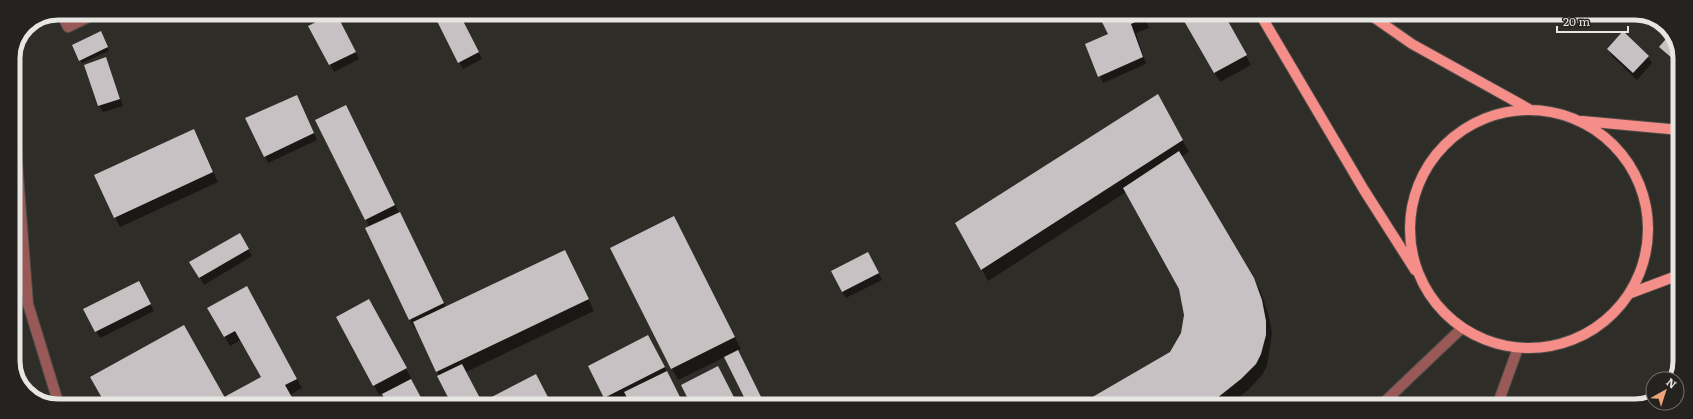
<svg xmlns="http://www.w3.org/2000/svg" width="1693" height="419" font-family="Literata,serif">
	<rect width="100%" height="100%" fill="#2f2d28"/>
	<path fill="#0007" d="M458,13L482,59L463,69L459,62Z
		M1099,14H1143L1149,28L1136,33L1146,64L1103,83L1086,44L1109,34Z
		M1181,14H1223L1251,65L1220,82Z
		M339,20L359,59L334,72L310,26Z
		M1671,34L1680,55L1675,62L1660,47Z
		M102,36L109,51L82,63L80,60Z
		M1608,49L1648,57L1652,63L1637,80L1612,56Z
		M106,59L123,106L103,112L99,106Z
		M300,103L317,140L268,163L265,156Z
		M1164,106L1189,152L1181,157L1260,290L1268,313L1272,333L1267,366L1262,375L1248,390L1228,406H1079L1171,353L1182,333L1185,315L1179,288L1126,192L988,281L957,223Z
		M351,116L446,307L571,262L594,311L466,372L482,403L541,385L552,405H453L417,328L415,329L410,320L366,219Z
		M199,140L218,182L120,227L115,217Z
		M680,229L741,349L737,351L764,405H749L725,357L678,380L611,249Z
		M239,234L252,256L204,285L191,262Z
		M872,260L882,280L846,298L842,291Z
		M142,289L154,311L100,338L85,310Z
		M252,297L302,388L290,395L295,405H232L227,397L262,378L241,340L230,346L209,308Z
		M374,310L411,378L410,379L424,405H389L382,393L379,395L374,385Z
		M184,326L228,405H107L92,377Z
		M652,343L684,405H632L627,395L609,404L589,366Z
		M723,377L738,405H692L682,386Z"/>
	<path fill="#c7c1c4" d="M334,13H336L356,52L329,65L308,26Z
		M433,13H459L479,52L458,63Z
		M1098,14H1142L1144,18L1131,24L1143,57L1098,77L1085,44L1108,34Z
		M1180,14H1224L1247,55L1214,73Z
		M101,31L108,47L79,61L72,45Z
		M1623,31L1649,56L1633,73L1607,49Z
		M1671,33L1679,52L1673,59L1659,47Z
		M106,57L120,99L98,106L84,65Z
		M1158,94L1183,140L981,270L955,223Z
		M297,95L314,133L264,157L245,118Z
		M346,105L395,205L365,220L315,120Z
		M194,129L213,172L114,218L94,175Z
		M1179,151L1254,278L1262,300L1266,321V335L1261,354L1256,364L1241,379L1207,406H1077L1170,352L1181,333L1184,315L1179,289L1123,188Z
		M400,212L444,303L409,320L365,228Z
		M674,216L735,337L671,369L610,248Z
		M240,233L249,249L199,278L189,262Z
		M565,250L589,299L436,372L413,322Z
		M868,252L879,273L842,292L831,271Z
		M139,281L151,304L95,332L83,309Z
		M247,286L297,379L285,385L294,401L287,405H231L226,396L261,377L235,331L224,337L207,308Z
		M369,299L407,368L373,386L336,317Z
		M184,325L229,405H106L90,377Z
		M648,335L665,367L604,398L588,366Z
		M738,350L765,405H748L724,357Z
		M462,364L482,402L536,374L552,405H452L437,376Z
		M718,366L738,405H691L681,385Z
		M667,371L684,405H631L624,392Z
		M411,379L425,405H388L382,394Z"/>
	<g fill="none" stroke-linecap="round" stroke-linejoin="round">
		<g stroke="#4d4b46" stroke-width="12">
			<path id="street" d="M61,13L68,27L97,13
				M13,110L28,304L59,405
				M1380,406L1462,328
				M1497,406L1518,348"/>
		</g>
		<g stroke="#4d4b46" stroke-width="12">
			<path id="primary" d="M1260,14L1364,190L1415,270
				M1369,14L1412,44L1529,109
				M1410 229a119 119 0 1 1 238 0a119 119 0 1 1-238 0Z
				M1582,121L1680,130
				M1631,293L1679,275"/>
		</g>
		<use href="#street" stroke="#995a57" stroke-width="10"/>
		<use href="#primary" stroke="#f58d89" stroke-width="10"/>
	</g>
	<path d="M0 0H1693V419H0ZM58 20H1635A38 38 0 0 1 1673 58V361A38 38 0 0 1 1635 399H58A38 38 0 0 1 20 361V58A38 38 0 0 1 58 20Z" fill="#25231f" fill-rule="evenodd"/>
	<path fill="none" stroke="#e8e6e3" stroke-width="5" d="M58 20H1635A38 38 0 0 1 1673 58V361A38 38 0 0 1 1635 399H58A38 38 0 0 1 20 361V58A38 38 0 0 1 58 20Z"/>
	<g transform="translate(1665 391) rotate(39)"><circle r="19" fill="#25231f" stroke="#73716d"/>
	<path d="M0-3L7 15L0 10L-7 15Z" fill="#f0a378"/>
	<text y="-6" font-size="11" font-weight="bold" text-anchor="middle" fill="#e8e6e3">N</text>
	</g>
	<path d="M1557 26v6h71v-6" fill="none" stroke="#e8e6e3" stroke-width="2"/>
	<text x="1563" y="26" font-size="12" fill="#e8e6e3" stroke="#25231f" stroke-width="3" paint-order="stroke">20 m</text>
</svg>
